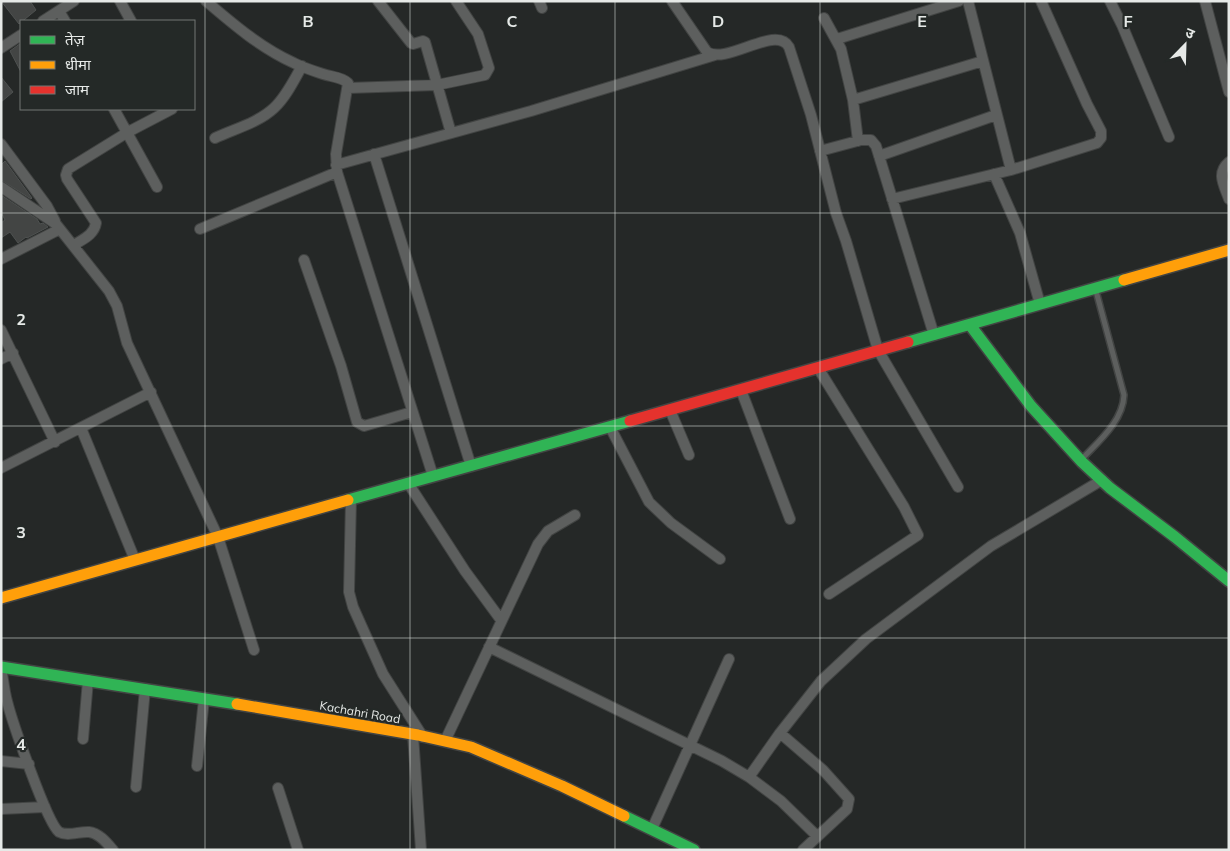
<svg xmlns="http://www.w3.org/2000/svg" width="1230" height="851" font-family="Mulish,'Noto Sans Devanagari',sans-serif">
	<rect width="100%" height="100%" fill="#252827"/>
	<path fill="#434544" stroke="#4e5150" d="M1,1H30L36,10L19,24Z
		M21,43V72L10,51Z
		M1,77L13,92L1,102Z
		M5,161L32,198L31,199L1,180V165Z
		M1,195L37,219L40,224L43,223L48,227L27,238L26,237L18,243L10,232L1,238V223L5,220L1,212Z"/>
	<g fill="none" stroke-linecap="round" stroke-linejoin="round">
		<g stroke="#424443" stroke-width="8">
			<path id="lane" d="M1082,459C1099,441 1123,421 1124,395L1096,291"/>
		</g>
		<g stroke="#424443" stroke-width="12">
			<path id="street" d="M120,1L131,21
				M206,1C234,25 261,48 294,63C304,68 314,71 323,74C332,77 342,77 348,83L336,154L337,172L433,476
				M378,1L411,43L413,44L423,41L425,42L451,133
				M539,1L542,8
				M672,1L707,52C727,65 776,24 789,47L811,115L836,213L846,241L878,350L958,487
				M968,1L1011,170
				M1110,1L1122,25L1169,137
				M1205,1L1229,92
				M59,11L65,21
				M824,18L841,49L853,100L858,141
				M43,21L74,1
				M837,39L959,1
				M1,48L21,35
				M348,88L437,85L485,75L489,68L478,34L456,1
				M853,100L983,61
				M114,109L157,187
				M215,138C234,129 258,123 274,108C286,97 294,80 302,66
				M1,144L47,206L55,221
				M820,151L861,140H871L876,146L934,335
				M374,154L471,466
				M879,156L996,115
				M1229,162C1216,173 1224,185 1229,199
				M336,165L531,111L715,55
				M994,174L1020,233L1040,304
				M1,187L56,224L109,291L117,306L127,343L218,537L254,650
				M892,199L1011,170L1097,143L1101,138V131L1087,104L1041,1
				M200,229L337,172
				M74,245C83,239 94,235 96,223L67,179L66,175L68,169L128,132L172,109
				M1,259L60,229
				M304,260L341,366L357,422L364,426L412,412
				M1,330L55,442
				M1,359L13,353
				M818,368L904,507L918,535L829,594
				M741,390L790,519
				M670,410L689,455
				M610,427L649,502L671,523L720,559
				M81,428L135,560
				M1,468L151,392
				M408,483L465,571L501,620
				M351,499L349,592L353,607L383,674L423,737
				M489,647L722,761L749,777L781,801L817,836
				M1,667C3,678 4,690 7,701C12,721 47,823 59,832C68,837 80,831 89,832C99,833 107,843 113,850
				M780,733L823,770L849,799L847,809L803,850
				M413,735L421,850
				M83,739L88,680
				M445,741L538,544L548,531L575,515
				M1,761L29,764
				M197,766L204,699
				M749,777L780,733L821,681L866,639L991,546L1102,480
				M136,787L145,689
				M278,788L298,850
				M1,809L45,807
				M652,829L729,659"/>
		</g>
		<g stroke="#424443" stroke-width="14">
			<path id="fast" d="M970,325L1031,406L1082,462L1110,488L1175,537L1229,581
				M908,342L1124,280
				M348,500L630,421
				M1,667L237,704
				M624,816L694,850"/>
		</g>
		<g stroke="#424443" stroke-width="14">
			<path id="slow" d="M1124,280L1229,250
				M1,598L348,500
				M237,704L418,735L471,747L562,786L624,816"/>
		</g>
		<g stroke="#424443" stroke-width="14">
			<path id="jam" d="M630,421L908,342"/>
		</g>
		<use href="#lane" stroke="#5d5f5e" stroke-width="5"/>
		<use href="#street" stroke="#5d5f5e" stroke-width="10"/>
		<use href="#fast" stroke="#30b455" stroke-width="11"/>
		<use href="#slow" stroke="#ff9f0a" stroke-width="11"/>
		<use href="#jam" stroke="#e5322d" stroke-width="11"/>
	</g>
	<path fill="none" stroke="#e6e9e7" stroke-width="1" stroke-opacity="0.55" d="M205,1V850M410,1V850M615,1V850M820,1V850M1025,1V850M1,213H1229M1,426H1229M1,638H1229"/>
	<g text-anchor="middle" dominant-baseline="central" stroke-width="4.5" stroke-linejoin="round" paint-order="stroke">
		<g font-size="12" fill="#e6e9e7" stroke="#242927">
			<text transform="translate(360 712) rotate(10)">Kachahri Road</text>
		</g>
	</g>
	<g font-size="16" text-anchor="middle" font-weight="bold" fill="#e6e9e7" stroke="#242927" stroke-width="4.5" stroke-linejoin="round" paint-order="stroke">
		<text x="308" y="27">B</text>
		<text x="512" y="27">C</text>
		<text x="718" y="27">D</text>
		<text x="922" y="27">E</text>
		<text x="1128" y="27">F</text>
		<text x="21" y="325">2</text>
		<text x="21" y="538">3</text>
		<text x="21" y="750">4</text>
	</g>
	<rect width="1230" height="851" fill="none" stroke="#e6e9e7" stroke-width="5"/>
	<rect x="20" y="20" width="175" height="90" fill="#242927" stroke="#727674"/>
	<rect x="30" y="36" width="25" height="8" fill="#30b455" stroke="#727674"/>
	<text x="65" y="45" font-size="15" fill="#e6e9e7">तेज़</text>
	<rect x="30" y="61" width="25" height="8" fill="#ff9f0a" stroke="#727674"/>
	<text x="65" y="70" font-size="15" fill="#e6e9e7">धीमा</text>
	<rect x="30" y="86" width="25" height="8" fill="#e5322d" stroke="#727674"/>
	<text x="65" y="95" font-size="15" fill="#e6e9e7">जाम</text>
	<g transform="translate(1185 45) rotate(23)" stroke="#242927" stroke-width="4" paint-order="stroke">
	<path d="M0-4L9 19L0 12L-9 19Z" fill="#e6e9e7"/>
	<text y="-8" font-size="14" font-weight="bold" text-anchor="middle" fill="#e6e9e7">उ</text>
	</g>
</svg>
